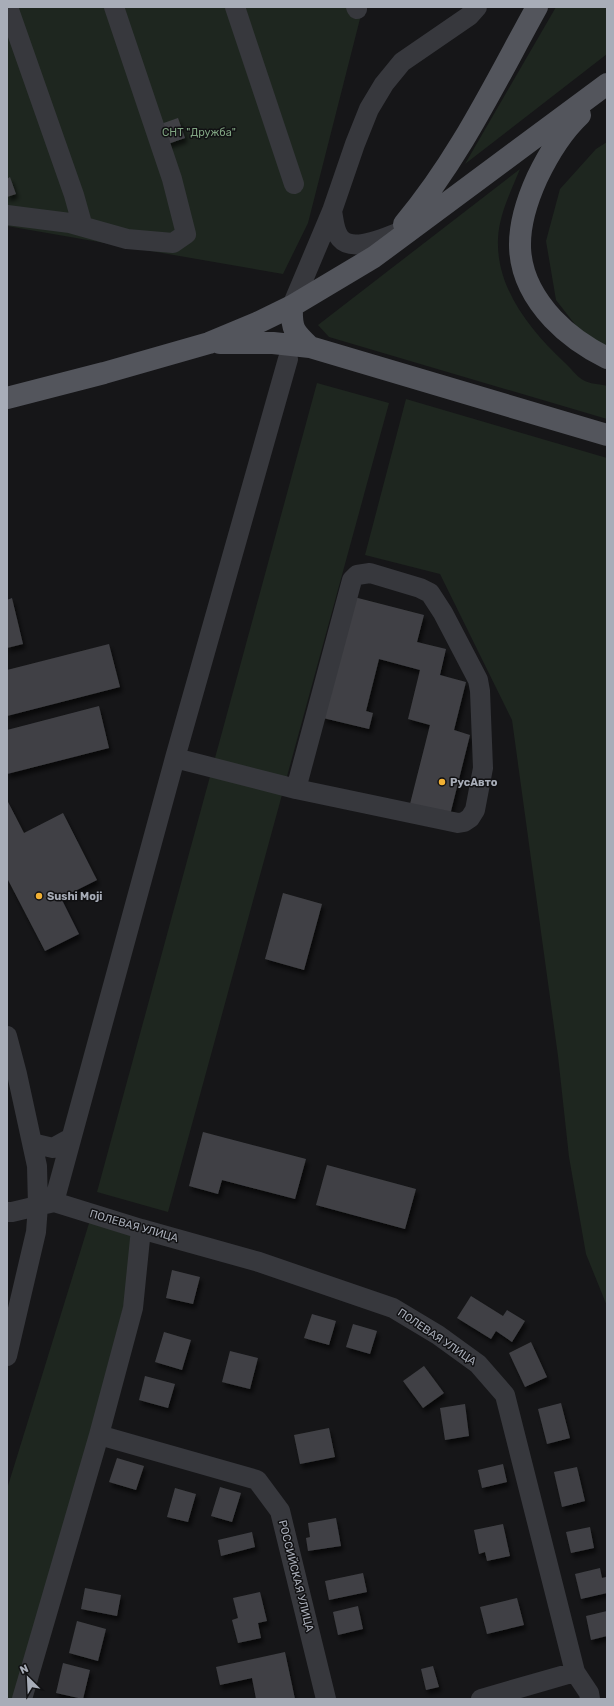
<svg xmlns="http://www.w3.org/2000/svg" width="614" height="1706" font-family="Rubik,sans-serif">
	<defs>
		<filter id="shadow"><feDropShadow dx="2.5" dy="4.5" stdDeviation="2" flood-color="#0009"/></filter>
	</defs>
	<rect width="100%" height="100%" fill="#161618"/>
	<path fill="#1e261f" d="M7,7H363L308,223L283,274L7,226Z
		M556,7H607V54L465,164Z
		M607,142V346L584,336L556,300L546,241L560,189L596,149Z
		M520,169C511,191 499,215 498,239C496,288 530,330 563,361C570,367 576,376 583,380C589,384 600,384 607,386V419L329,337L318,325Z
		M317,383L389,403L168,1212L97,1192Z
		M406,399L607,458V1306L586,1254L569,1157L558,1056L512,720L440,574L365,555Z
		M90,1220L134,1235L124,1304L90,1443L14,1699H7V1489Z"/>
	<path fill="#404145" filter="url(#shadow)" d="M178,118L185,138L165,145L158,125Z
		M10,177L16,194L7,197V179Z
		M354,597L424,615L417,642L446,649L440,675L466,682L454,730L470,735L450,815L410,804L430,725L408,719L420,670L379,659L366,711L373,713L369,729L323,718Z
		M12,598L23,644L7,648V600Z
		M109,644L120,687L7,716V670Z
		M99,706L109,748L7,774V730Z
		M7,800L24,833L63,813L97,880L61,898L79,934L45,951L7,878Z
		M283,893L322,904L304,970L265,959Z
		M203,1132L306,1159L295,1199L222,1180L218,1194L189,1186Z
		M327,1165L416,1189L405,1229L316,1205Z
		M172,1270L200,1277L193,1304L166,1298Z
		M471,1296L503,1316L507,1310L525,1321L512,1342L496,1331L491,1339L457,1318Z
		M312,1314L336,1321L329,1345L304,1338Z
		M353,1324L377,1331L370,1354L346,1347Z
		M164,1332L191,1340L182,1370L155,1362Z
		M531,1342L547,1377L525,1387L509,1353Z
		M230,1351L258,1358L250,1389L222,1382Z
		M424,1366L444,1393L423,1408L403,1381Z
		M145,1376L175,1384L168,1408L139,1400Z
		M561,1403L570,1438L547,1444L538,1409Z
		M465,1404L469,1436L445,1440L440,1408Z
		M329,1428L335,1457L300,1464L294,1435Z
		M117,1458L144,1466L136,1490L109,1482Z
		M503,1464L507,1482L482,1488L478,1470Z
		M577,1467L585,1501L562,1507L554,1472Z
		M220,1487L241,1493L232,1522L211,1516Z
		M175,1488L196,1494L188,1522L167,1517Z
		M336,1518L341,1546L308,1551L306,1538L310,1537L308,1523Z
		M503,1524L510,1556L487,1561L485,1552L479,1554L474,1530Z
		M590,1527L594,1548L571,1553L566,1532Z
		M252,1532L255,1547L221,1556L218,1540Z
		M600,1568L602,1578L606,1577L607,1593L581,1599L575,1574Z
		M363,1573L367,1592L329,1600L325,1581Z
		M85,1588L121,1595L117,1616L81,1609Z
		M260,1592L267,1621L258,1623L261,1638L238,1643L232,1620L238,1618L233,1598Z
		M517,1598L524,1625L487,1634L480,1607Z
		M358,1606L363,1629L338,1635L333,1612Z
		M607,1611V1636L591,1640L586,1616Z
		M77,1621L106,1629L98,1661L69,1653Z
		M285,1652L295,1699H256L252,1678L220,1685L216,1667Z
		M63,1663L90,1670L83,1699L56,1693Z
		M433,1666L439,1687L426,1690L421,1669Z"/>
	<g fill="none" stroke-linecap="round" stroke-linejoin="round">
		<path stroke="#37383d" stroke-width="20" d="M235,7L294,184
			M356,7L357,9
			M332,211C334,221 334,231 340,238C352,253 384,238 397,233
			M7,215L70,223L81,220L74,195L8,7
			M70,223L127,239L173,243L186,234L172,179L114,7
			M292,306L332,211L355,144L369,109L384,84L402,62L469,16L477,7
			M175,758L296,789L458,823L464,822L470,818L475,810L483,768L480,691L478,680L443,613L430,593L420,588L370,573L357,575L352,580L296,789
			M7,1036L17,1074L37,1166L38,1206L36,1232L7,1356
			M32,1143L53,1148L71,1138
			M54,1202L141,1229L259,1262L393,1308L438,1335L478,1364L505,1395L575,1672L589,1693L590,1699
			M7,1212H12L54,1202L175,758L288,359
			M99,1435L257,1480L280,1511L326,1699
			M22,1699L99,1435L133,1308L141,1229
			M481,1699L575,1672"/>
		<path stroke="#53555c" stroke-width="22" d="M580,115C562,132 548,155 537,178C513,231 511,274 553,319C568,335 587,348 607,358
			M404,224C459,159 496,81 537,7
			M292,306C291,329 294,332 310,347L607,435
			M220,343H273L310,347
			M7,398L104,373L209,343L257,323L292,306L374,257L607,84"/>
	</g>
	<g fill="#f2b134" stroke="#111113" stroke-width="1.5">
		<circle cx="442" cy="782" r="4"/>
		<circle cx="39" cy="896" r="4"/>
	</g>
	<g text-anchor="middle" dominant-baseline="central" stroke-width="3" stroke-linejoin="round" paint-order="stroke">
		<g font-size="11" fill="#7fa381" stroke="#111113">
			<text x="199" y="132">СНТ "Дружба"</text>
		</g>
		<g font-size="11" font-weight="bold" fill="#a8adb8" stroke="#111113" text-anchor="start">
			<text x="450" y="782">РусАвто</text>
			<text x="47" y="896">Sushi Moji</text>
		</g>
		<g font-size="11" fill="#a8adb8" stroke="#111113">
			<text transform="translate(134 1226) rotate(16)">ПОЛЕВАЯ УЛИЦА</text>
			<text transform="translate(437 1337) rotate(34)">ПОЛЕВАЯ УЛИЦА</text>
			<text transform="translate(296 1576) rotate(76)">РОССИЙСКАЯ УЛИЦА</text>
		</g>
	</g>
	<rect width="614" height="1706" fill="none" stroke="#a8adb8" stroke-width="16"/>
	<g transform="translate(28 1678) rotate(336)" stroke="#111113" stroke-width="3" paint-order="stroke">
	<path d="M0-3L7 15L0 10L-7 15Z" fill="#a8adb8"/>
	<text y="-6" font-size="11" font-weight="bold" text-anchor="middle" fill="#a8adb8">N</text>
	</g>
</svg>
